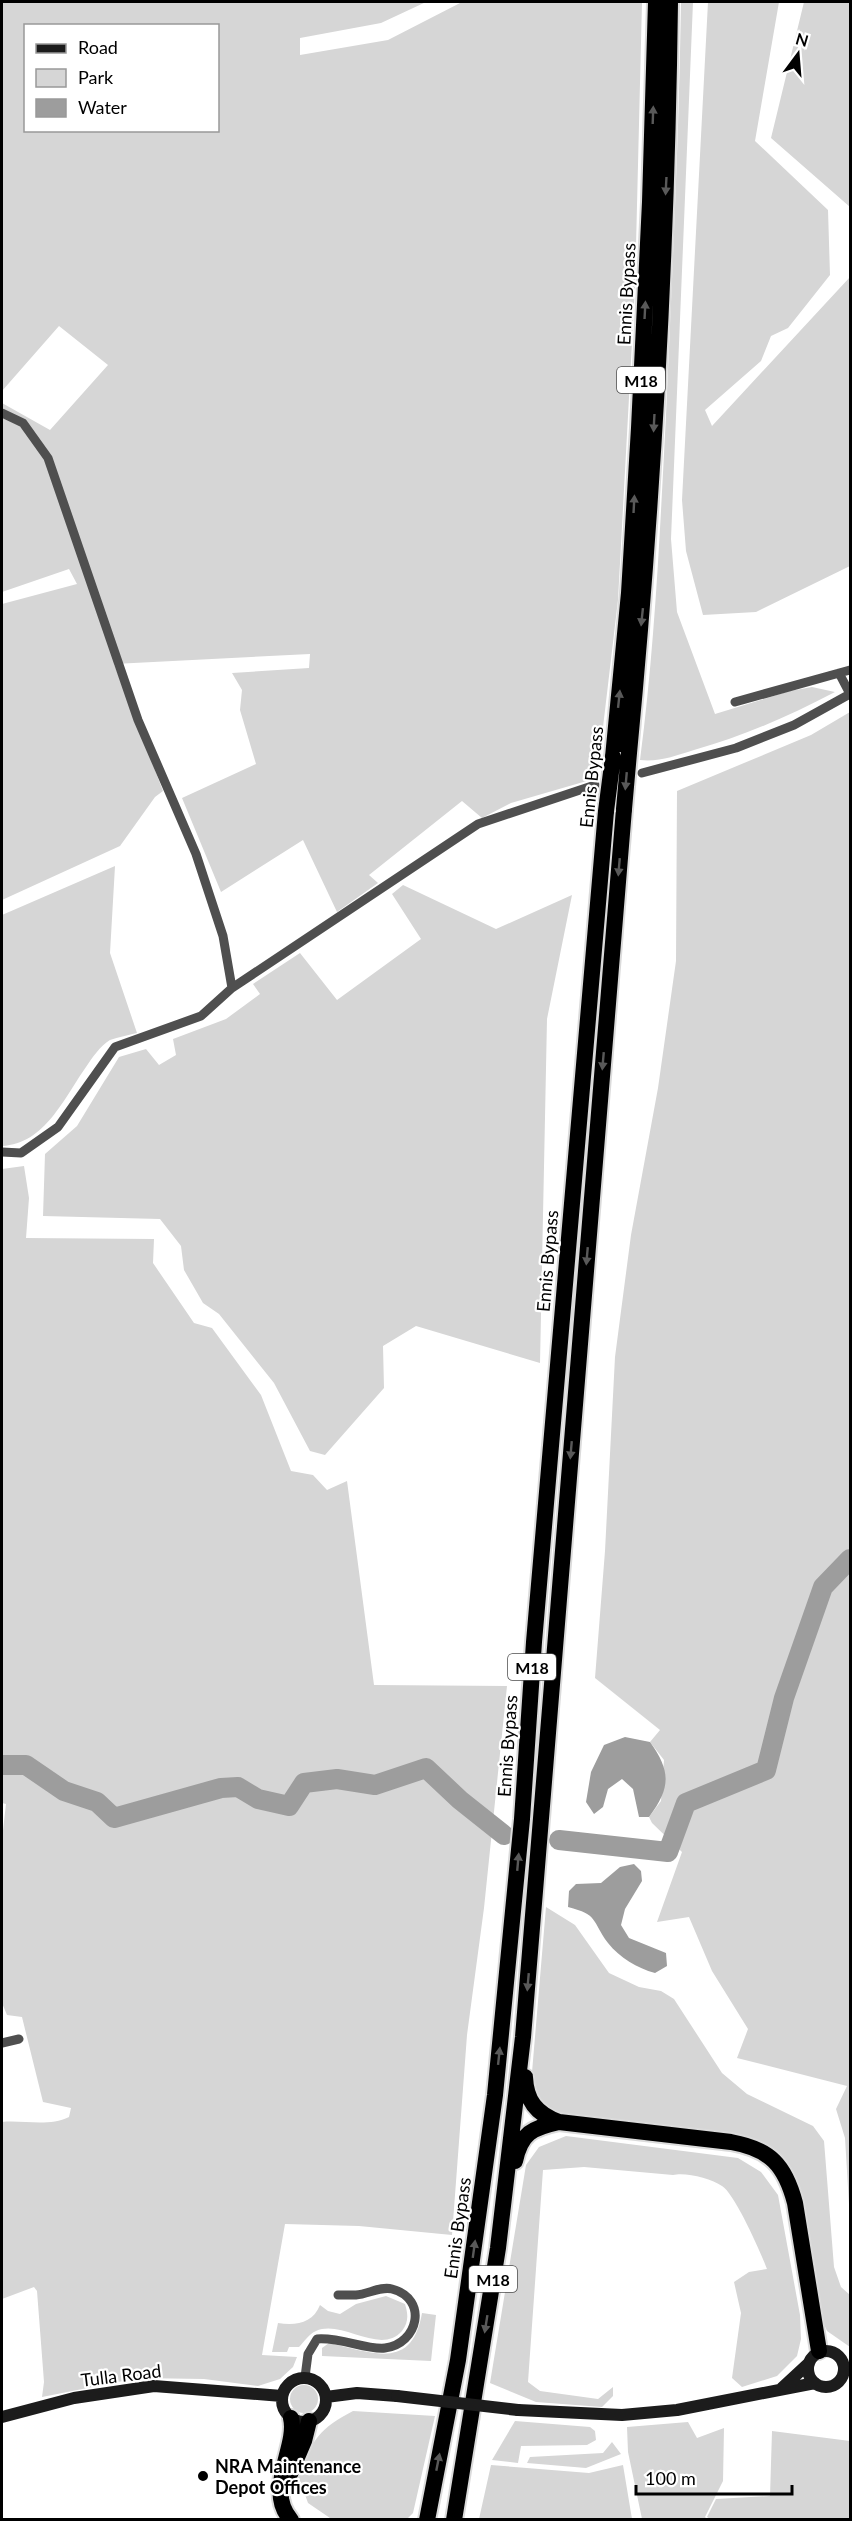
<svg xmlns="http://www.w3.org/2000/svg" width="852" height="2521" font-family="Lato,sans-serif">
	<rect width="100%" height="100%" fill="#fff"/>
	<path fill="#d6d6d6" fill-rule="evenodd" d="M2,2H426L381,23L300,38V55L388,40L462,2H642L635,287L618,600L597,778L511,803L482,818L462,801L369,875L378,883L337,912L303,840L221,892L182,798L256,764L240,710L242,690L232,673L309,668L310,654L114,664L163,791L155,797L120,846L2,900V604L77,584L69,569L2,592V403L50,430L108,365L59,326L2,391ZM26,26H218V130H26Z
		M681,2H693L671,539L677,612L715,714L790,691L812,687L835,692C789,716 744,736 694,750C675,756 659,762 640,760C655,646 660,530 666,415C672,277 679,140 681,2Z
		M708,2H779L755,141L828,210L830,275L788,328L771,336L761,361L705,410L712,426L850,277V566L756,612L703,615L686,551L682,500Z
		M804,2H850V207L771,138Z
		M850,712V2221L845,2138L836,2109L847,2086L737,2058L748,2029L712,1971L689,1917L657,1922L682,1852L652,1823L649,1817L661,1801L664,1760L650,1742L660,1730L595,1678L605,1551L615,1357L631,1235L658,1088L676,961L677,791L811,735Z
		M115,866L110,953L137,1033C129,1035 118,1037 110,1040C100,1046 92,1058 86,1067C64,1098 45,1144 2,1146V915Z
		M403,885L496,929L572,895L547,1019L540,1363L416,1326L383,1346L384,1388L325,1455L310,1451L274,1383L219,1314L203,1303L184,1270L181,1246L160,1219L43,1216L45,1154L77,1126L119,1057L146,1049L159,1065L176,1055L173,1039L226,1019L260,994L253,984L300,953L337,1000L421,939L392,894Z
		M24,1166L29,1198L26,1238L154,1239L153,1263L194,1323L212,1328L261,1395L291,1471L313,1475L327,1490L347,1481L374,1685L507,1686L484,1908L467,2035L452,2235L359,2226L285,2224L262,2355L297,2357L293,2367L280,2379L258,2386L204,2379L138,2378L42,2397L44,2382L37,2291L34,2287L2,2299V2122C24,2120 49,2127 69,2117L71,2108L43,2102L22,2017L7,2015L2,2003V1839L6,1804L2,1803V1169Z
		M546,1907L575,1925L609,1973L639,1987L661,1991L674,1999L722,2073L747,2094L813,2126L824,2141L834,2267L841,2287L850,2295V2347L827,2331L819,2313L791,2173L780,2154L743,2135L559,2116L540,2102L531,2084Z
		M566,2136L738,2158L761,2172L778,2195L800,2315L801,2339L797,2356L777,2376L742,2387L732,2378L741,2313L734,2282L749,2272L767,2269C761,2253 735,2194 722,2186C711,2178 685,2172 673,2175L584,2167L543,2170L528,2382L540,2391L598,2399L613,2387V2396L602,2407L536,2402L490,2383L526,2165L539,2147Z
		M386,2296L405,2304C408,2314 409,2322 402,2331C380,2356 342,2319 316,2331C309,2334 304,2342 299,2347H289L287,2352H272L278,2323C296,2326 313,2323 320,2305L328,2311L340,2314L356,2304Z
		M422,2313L436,2315L431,2361L322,2356V2348L329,2343C371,2352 412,2372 422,2313Z
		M290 2399a14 14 0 1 1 28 0a14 14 0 1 1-28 0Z
		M353,2411L435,2416L413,2513L407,2519L330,2518L308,2503L298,2475C312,2440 320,2428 353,2411Z
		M515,2421L590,2427L595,2431L596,2440L587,2445L521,2446L518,2463L492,2460Z
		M688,2422L697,2438L724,2428L723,2481L705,2517L707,2519H642L628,2452L627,2427Z
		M772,2431L850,2441V2519H710L707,2517L716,2499L770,2496Z
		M612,2442L621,2454L586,2468L527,2463L530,2457L603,2453Z
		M491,2465L589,2473L623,2465L632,2519H479Z"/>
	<path fill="#9d9d9d" d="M625,1737L650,1742C671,1771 671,1788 649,1817H639L633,1789L622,1779L608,1789L603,1807L594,1814L586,1802L591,1772L604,1745Z
		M634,1864L641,1871L642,1881L625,1909L621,1925L629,1938L666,1953L667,1966L655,1973C637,1968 620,1958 608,1943C591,1920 599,1915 568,1907L569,1891L576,1884L601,1883L620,1867Z"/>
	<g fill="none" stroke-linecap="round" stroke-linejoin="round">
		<path stroke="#9d9d9d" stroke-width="20" d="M2,1765H26L64,1791L97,1802L114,1818L221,1788L238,1787L258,1799L289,1806L304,1783L337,1779L375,1785L426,1768L460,1800L504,1835
			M559,1840L668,1852L686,1803L766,1770L784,1698L823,1587L850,1559"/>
		<g stroke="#dbdbdb" stroke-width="20">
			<path id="highway" d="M629,753C653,503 667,252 670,2
				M613,757L629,593L639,428L650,202L656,2
				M525,2077C526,2100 536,2114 559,2122L731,2142C770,2149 785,2165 795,2203L819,2351
				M515,2161C521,2133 532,2128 559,2122
				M291,2418C298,2447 264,2490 291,2520
				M290,2474L304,2441L309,2421
				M427,2520L458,2360L495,2095L522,1819L534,1642L606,811
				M454,2520L498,2248L523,2037L624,809"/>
		</g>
		<path stroke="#4f4f4f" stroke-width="9" d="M2,413L23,423L48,458L138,720L196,854L223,936L232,988
			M839,673L850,694
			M735,702L850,670
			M642,773L736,748L794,725L850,694
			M2,1152L21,1153L58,1127L115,1047L201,1016L232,988L478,824L595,785
			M2,2043L19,2039
			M305,2377L308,2354L317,2339C341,2337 366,2350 385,2348C418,2344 429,2299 392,2289C381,2286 368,2294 356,2295C350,2295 344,2295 338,2295"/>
		<path stroke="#1c1c1c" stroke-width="12" d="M808 2369a18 18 0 1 1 36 0a18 18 0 1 1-36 0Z
			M282 2400a22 22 0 1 1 44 0a22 22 0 1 1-44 0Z
			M782,2388L808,2364
			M326,2397L357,2393L397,2396
			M518,2410L622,2415L677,2410L815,2383
			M2,2417L74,2398L154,2386L282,2396"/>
		<use href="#highway" stroke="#000" stroke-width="16"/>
		<g stroke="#dbdbdb" stroke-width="20" stroke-linecap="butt">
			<path id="highway-bridge" d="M624,809L629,753
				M606,811L613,757"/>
		</g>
		<path stroke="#1c1c1c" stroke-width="12" d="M397,2396L518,2410"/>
		<use href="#highway-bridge" stroke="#000" stroke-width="16"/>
	</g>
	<defs><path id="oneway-solid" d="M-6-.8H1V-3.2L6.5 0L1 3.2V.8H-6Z" transform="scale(1.5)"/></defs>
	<g fill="#595959">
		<use href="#oneway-solid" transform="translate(653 115) rotate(-88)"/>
		<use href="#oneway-solid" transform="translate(666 186) rotate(93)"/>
		<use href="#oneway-solid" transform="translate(645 310) rotate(-87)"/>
		<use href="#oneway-solid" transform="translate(654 423) rotate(93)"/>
		<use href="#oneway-solid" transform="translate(634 504) rotate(-87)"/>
		<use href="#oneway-solid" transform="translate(642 617) rotate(96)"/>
		<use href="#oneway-solid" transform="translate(619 699) rotate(-84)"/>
		<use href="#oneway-solid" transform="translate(626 781) rotate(95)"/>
		<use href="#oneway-solid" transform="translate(619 867) rotate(95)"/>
		<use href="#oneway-solid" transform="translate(603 1061) rotate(95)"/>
		<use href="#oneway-solid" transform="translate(587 1256) rotate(95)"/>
		<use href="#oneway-solid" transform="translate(571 1450) rotate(95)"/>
		<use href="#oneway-solid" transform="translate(518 1862) rotate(-85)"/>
		<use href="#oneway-solid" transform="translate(528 1982) rotate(95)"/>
		<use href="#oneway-solid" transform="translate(499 2056) rotate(-84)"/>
		<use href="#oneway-solid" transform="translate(474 2249) rotate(-82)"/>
		<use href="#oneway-solid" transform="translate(486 2324) rotate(99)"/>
		<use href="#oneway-solid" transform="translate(438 2462) rotate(-79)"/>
	</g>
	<circle fill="#000" stroke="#fff" stroke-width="2" cx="203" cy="2476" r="6"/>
	<g text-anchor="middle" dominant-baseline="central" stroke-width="4.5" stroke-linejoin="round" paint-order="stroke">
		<g fill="#fff" stroke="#4c4c4c" stroke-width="1.5">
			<rect x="617" y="367" width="48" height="26" rx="4.5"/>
			<rect x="508" y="1654" width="48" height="26" rx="4.5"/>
			<rect x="469" y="2266" width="48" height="26" rx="4.5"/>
		</g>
		<g font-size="16" font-weight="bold" fill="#000">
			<text x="641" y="380">M18</text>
			<text x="532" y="1667">M18</text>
			<text x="493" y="2279">M18</text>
		</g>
		<g font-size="18" fill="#000" stroke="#fff">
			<text transform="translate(626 294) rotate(-87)">Ennis Bypass</text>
			<text transform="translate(591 777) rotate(-84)">Ennis Bypass</text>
			<text transform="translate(547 1261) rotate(-85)">Ennis Bypass</text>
			<text transform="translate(507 1746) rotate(-86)">Ennis Bypass</text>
			<text transform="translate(457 2228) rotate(-82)">Ennis Bypass</text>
			<text transform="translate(121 2375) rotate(-7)">Tulla Road</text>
		</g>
		<g font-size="18" font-weight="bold" fill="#000" stroke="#fff" text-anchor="start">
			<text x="215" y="2466">NRA Maintenance<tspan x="215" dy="21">Depot Offices</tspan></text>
		</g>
	</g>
	<rect width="852" height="2521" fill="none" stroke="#000000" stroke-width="6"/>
	<rect x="24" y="24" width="195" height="108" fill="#ffffff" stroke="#999999" stroke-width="1.5"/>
	<rect x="36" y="44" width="30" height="9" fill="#1c1c1c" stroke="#999999" stroke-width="1.5"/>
	<text x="78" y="54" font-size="18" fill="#000000">Road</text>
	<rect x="36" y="69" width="30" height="18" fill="#d6d6d6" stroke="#999999" stroke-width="1.5"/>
	<text x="78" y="84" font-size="18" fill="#000000">Park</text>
	<rect x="36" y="99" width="30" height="18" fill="#9d9d9d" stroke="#999999" stroke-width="1.5"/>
	<text x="78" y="114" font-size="18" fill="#000000">Water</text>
	<g transform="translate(798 54) rotate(16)" stroke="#ffffff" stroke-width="4.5" paint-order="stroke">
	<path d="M0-4.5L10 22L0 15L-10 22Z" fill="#000000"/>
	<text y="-9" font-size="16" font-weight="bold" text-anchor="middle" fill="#000000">N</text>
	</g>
	<path d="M636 2485v9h156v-9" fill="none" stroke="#000000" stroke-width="3"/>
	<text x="645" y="2485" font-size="18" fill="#000000" stroke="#ffffff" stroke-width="4.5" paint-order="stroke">100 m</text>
</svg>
